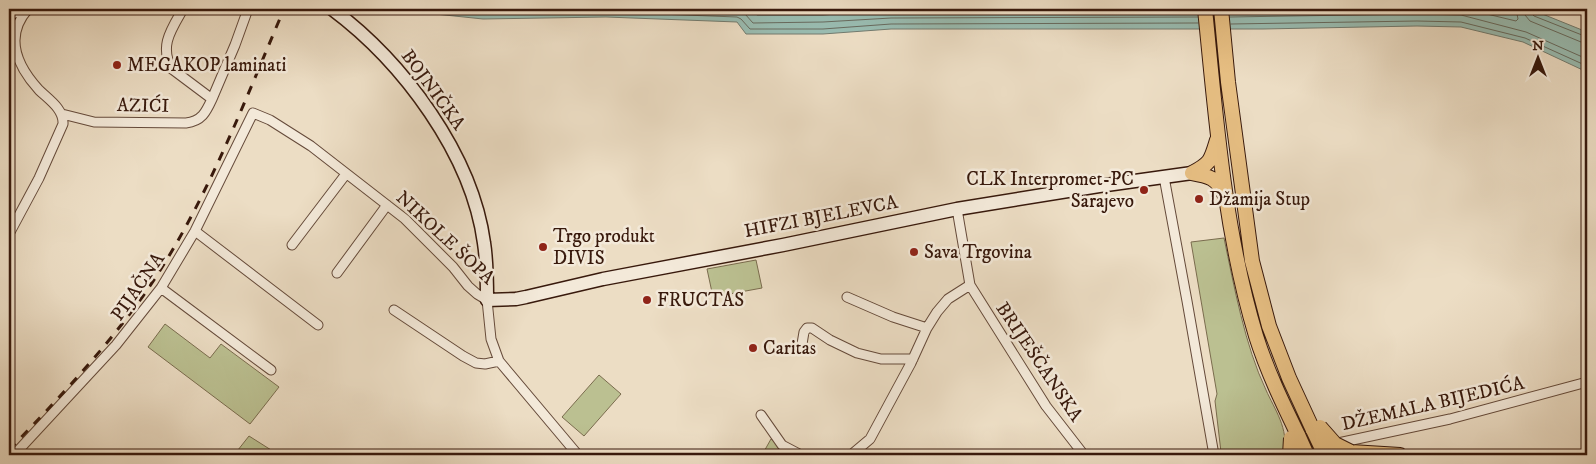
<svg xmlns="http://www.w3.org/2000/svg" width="1596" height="464" font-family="'IM FELL DW Pica',serif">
	<rect width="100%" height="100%" fill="#ecddc4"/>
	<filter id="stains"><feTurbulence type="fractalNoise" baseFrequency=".004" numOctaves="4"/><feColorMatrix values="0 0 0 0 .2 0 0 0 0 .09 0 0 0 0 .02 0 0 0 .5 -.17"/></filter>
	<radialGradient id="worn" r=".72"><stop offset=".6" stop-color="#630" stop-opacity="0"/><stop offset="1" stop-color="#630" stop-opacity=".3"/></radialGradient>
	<path fill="#bbc091" stroke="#7a6c4e" d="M1224,238C1234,286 1245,346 1266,390C1274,408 1290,431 1283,451L1271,455H1222L1221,452L1215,401L1217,394L1191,242Z
		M756,260L762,288L713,297L707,269Z
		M165,324L210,358L221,344L279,387L250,424L148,347Z
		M599,375L621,394L584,436L562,417Z
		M249,436L279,455H234Z
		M771,439L798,455H762Z"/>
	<path fill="#99bcb1" stroke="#727b6f" d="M408,9H1530L1587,32V72L1523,42L1461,27L1417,26L1263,29H891L823,34H746L737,22L606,17L483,19L416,12Z"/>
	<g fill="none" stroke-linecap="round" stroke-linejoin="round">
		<path stroke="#686a5e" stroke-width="1" d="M435,9L484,14L606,12L737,17L741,19L750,29H823L891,24L1198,23
			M697,9L739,11L745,14L753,23L823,22L891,18L1198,17
			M750,9L757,15H823L891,10H1197
			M1466,9L1516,21L1518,19L1516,9
			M1524,9L1525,15L1530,21L1581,42L1587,43
			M1530,9L1531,13L1534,16L1587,37
			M1229,10L1331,9
			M1230,17L1417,14L1461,15L1526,32L1587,59
			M1231,24L1417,21L1461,22L1525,38L1587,66"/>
		<g stroke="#654a3a" stroke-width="11">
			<path id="street" d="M183,9C171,30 159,46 172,69L212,99L235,45L248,9
				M62,114L94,122L186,123C202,121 206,112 212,99
				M1164,177L1187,301L1214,455
				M957,209L970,285L1046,406L1084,455
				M195,231L318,325
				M9,234L39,178L63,124C64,109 48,99 39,90C17,66 4,36 28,9
				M292,245L346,174
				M337,273L387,205
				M161,288L271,370
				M847,297L893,317L927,328
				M394,310L463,356L476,363L485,364L499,361
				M802,344L804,332L807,328H812L830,340L857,353L881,359H913
				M761,415L782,445L801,455
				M1301,451L1450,419L1587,382
				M14,455L116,345L161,288L195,231L253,113L270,120L311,146L405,219L453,267L468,286L477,294L487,300L491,339L499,361L578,455
				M851,455L870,439L911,363L927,328L937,312L948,299L970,285"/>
		</g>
		<g stroke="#38190c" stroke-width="15">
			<path id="secondary" d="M332,9C403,62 472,154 484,243C487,262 487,281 487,300L516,299L526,297L603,279L783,245L957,209L1099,186L1192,173
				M9,13L26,9"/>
		</g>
		<g stroke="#38190c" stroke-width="16">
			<path id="primary" d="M1205,9C1216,118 1224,230 1256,336C1267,371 1283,404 1299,437
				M1221,9L1228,82L1252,261L1269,326L1289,378L1313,430
				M1192,173C1211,163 1211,160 1217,140
				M1192,173C1209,176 1217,178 1224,194
				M1351,452L1400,455"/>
		</g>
		<use href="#street" stroke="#f3e9d9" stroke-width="9"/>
		<use href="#secondary" stroke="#f3e9d9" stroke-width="12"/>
		<use href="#primary" stroke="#e6be82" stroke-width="14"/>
		<path stroke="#38190c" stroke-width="3" stroke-dasharray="9 9" stroke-linecap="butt" d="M9,450C56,401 103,352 143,296C204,209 242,107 284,9"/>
		<g stroke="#38190c" stroke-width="16" stroke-linecap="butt">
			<path id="primary-bridge" d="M1320,427L1335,444L1351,452
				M1313,430L1324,453
				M1299,437L1307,455
				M1290,455L1291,438"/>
		</g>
		<use href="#primary-bridge" stroke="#e6be82" stroke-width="14"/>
	</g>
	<g fill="#8f2418" stroke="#f3e9d9" stroke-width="2">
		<circle cx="117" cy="65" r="5"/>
		<circle cx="1144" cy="190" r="5"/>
		<circle cx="1199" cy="199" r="5"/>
		<circle cx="543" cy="247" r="5"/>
		<circle cx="914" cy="252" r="5"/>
		<circle cx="647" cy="300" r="5"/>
		<circle cx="753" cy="348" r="5"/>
	</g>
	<g text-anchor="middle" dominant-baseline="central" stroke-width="5" stroke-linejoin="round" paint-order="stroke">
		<g font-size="19" fill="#38190c" stroke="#f3e9d9" text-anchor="start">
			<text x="127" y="65">MEGAKOP laminati</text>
			<text x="1134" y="179" text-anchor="end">CLK Interpromet-PC<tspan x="1134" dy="22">Sarajevo</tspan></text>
			<text x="1209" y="199">Džamija Stup</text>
			<text x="553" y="236">Trgo produkt<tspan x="553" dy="22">DIVIS</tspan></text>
			<text x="924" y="252">Sava Trgovina</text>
			<text x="657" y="300">FRUCTAS</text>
			<text x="763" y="348">Caritas</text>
		</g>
		<g font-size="19" fill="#38190c" stroke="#f3e9d9">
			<text transform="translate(433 90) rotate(54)">BOJNIČKA</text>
			<text transform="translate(143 106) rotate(1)">AZIĆI</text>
			<text transform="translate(821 217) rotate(-11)">HIFZI BJELEVCA</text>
			<text transform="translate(445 238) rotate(43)">NIKOLE ŠOPA</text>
			<text transform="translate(138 287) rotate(-55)">PIJAČNA</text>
			<text transform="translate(1039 362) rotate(56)">BRIJEŠČANSKA</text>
			<text transform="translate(1433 404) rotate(-13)">DŽEMALA BIJEDIĆA</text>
		</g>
	</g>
	<rect width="1596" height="464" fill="none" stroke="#ecddc4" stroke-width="30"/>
	<rect x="10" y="10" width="1576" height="444" fill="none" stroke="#38190c" stroke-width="2.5"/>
	<rect x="15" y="15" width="1566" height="434" fill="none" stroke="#38190c"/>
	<g transform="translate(1538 58)" stroke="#f3e9d9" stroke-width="4" paint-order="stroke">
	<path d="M0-4L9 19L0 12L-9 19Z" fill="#38190c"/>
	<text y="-8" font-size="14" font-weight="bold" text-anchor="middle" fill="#38190c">N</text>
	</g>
	<rect width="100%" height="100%" filter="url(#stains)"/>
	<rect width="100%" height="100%" fill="url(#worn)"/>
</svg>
